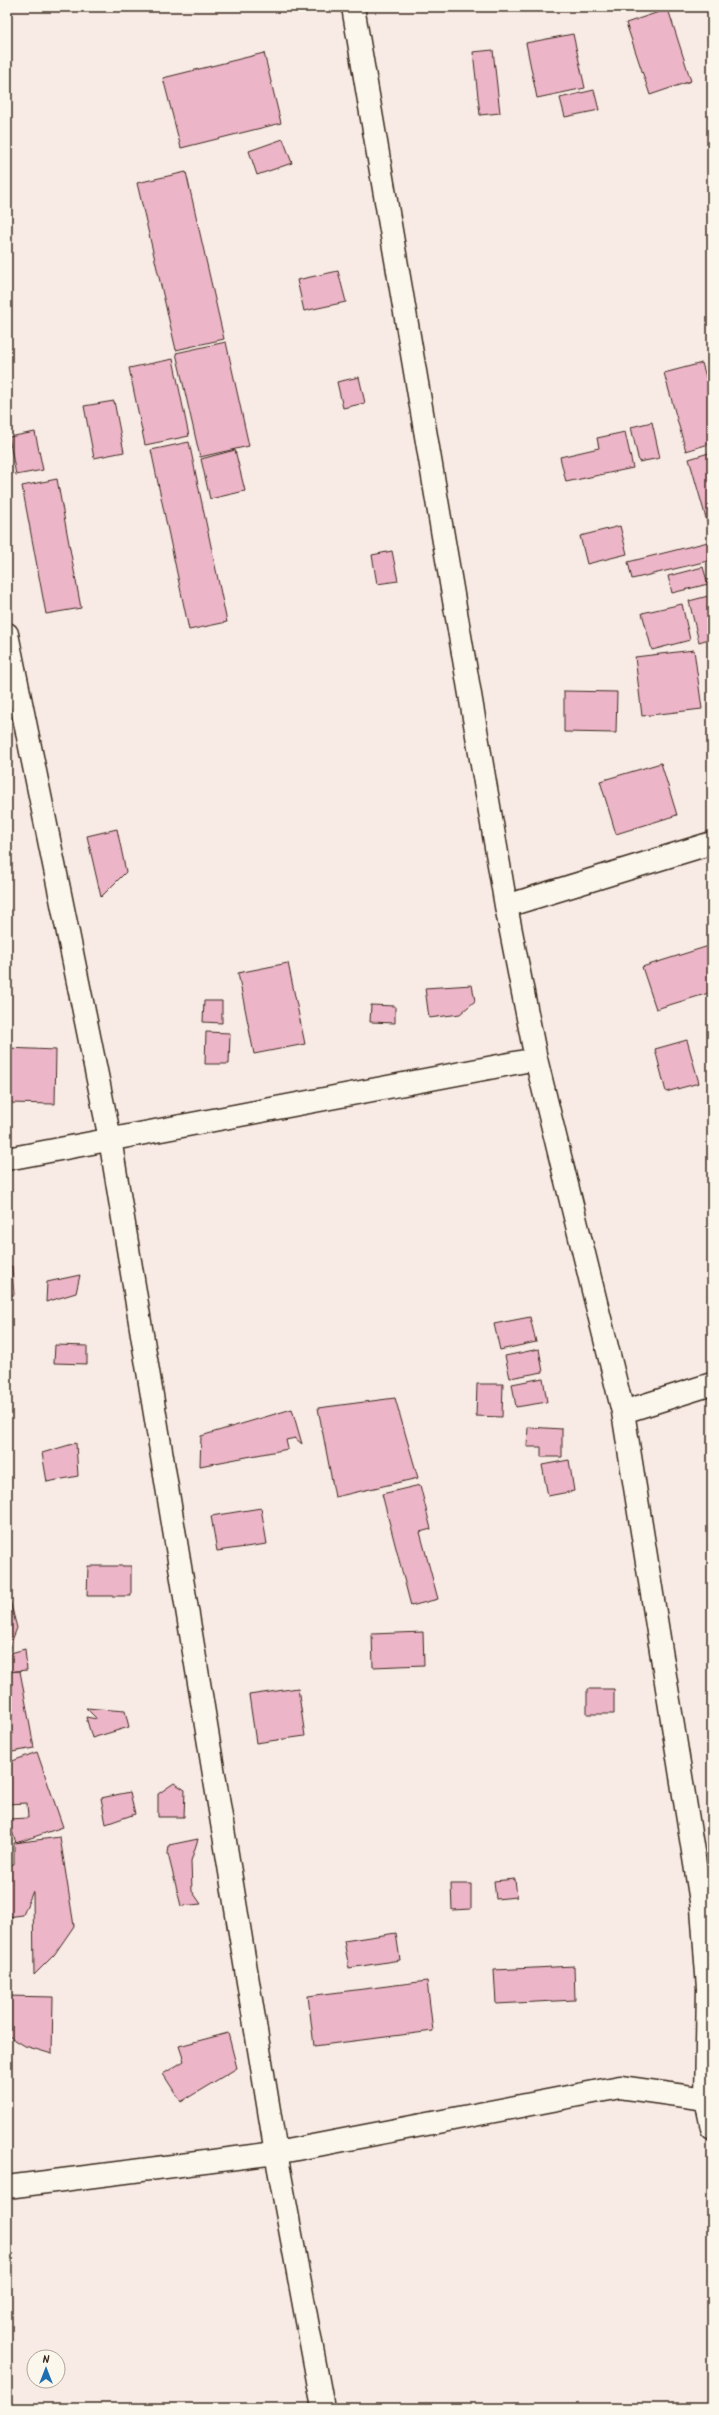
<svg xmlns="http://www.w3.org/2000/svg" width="719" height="2415" font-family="Kalam,sans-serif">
	<rect width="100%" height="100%" fill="#f8eae5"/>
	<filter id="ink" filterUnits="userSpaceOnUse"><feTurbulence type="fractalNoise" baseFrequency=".025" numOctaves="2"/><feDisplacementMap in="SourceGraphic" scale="8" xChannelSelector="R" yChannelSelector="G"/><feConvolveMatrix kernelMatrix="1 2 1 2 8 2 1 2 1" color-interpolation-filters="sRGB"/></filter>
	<g filter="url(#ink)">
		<path fill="#edb5c8" stroke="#3b2a1e" d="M668,9L691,81L650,95L626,23Z
			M573,34L585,88L537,98L526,43Z
			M493,50L500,113L480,115L473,52Z
			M264,53L281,123L181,148L163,78Z
			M594,90L599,110L565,117L560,98Z
			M283,139L292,163L257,175L249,151Z
			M186,172L224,339L176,350L137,183Z
			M338,271L346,302L304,311L297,280Z
			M226,342L249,446L200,457L176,353Z
			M173,359L189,436L145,445L129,368Z
			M702,363L712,398V443L686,451L664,373Z
			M359,377L365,403L343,408L337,382Z
			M114,401L124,452L94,458L84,406Z
			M652,422L660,458L639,462L631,427Z
			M35,432L43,470L16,475L9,437Z
			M625,432L633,468L566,482L560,457L599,448L597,438Z
			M189,442L227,622L189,630L151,450Z
			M235,450L245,491L210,499L201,459Z
			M712,452V531L710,532L689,459Z
			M57,479L81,608L46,614L22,486Z
			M620,526L627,554L587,564L580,536Z
			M712,541V560L632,579L628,562Z
			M392,551L398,581L377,584L372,555Z
			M703,567L708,584L672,593L668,576Z
			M712,595V638L699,642L689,601Z
			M682,604L690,640L652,650L642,613Z
			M694,650L702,709L642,716L635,657Z
			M564,691L617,692L616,733L564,732Z
			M661,763L677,815L616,834L600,781Z
			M117,829L126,872L101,897L87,836Z
			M7,908L10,909L7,926Z
			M712,945V992L656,1009L642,967Z
			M288,963L305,1044L254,1054L238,973Z
			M472,985L475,1001L460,1014L429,1018L425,988Z
			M204,1001H222V1023L203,1022Z
			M371,1005L395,1006V1023L370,1022Z
			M206,1032L230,1033L229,1064H205Z
			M687,1040L699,1083L666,1092L655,1049Z
			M7,1048L56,1050L55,1104L7,1103Z
			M12,1266L14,1295H7V1267Z
			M80,1275L76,1293L46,1302L47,1282Z
			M530,1317L536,1342L500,1350L494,1324Z
			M55,1345L87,1346V1364L54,1363Z
			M539,1349L543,1372L510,1378L505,1356Z
			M543,1378L547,1402L516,1407L512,1384Z
			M477,1384H503L502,1417L476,1416Z
			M395,1398L418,1478L335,1497L318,1408Z
			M292,1409L302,1444L295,1438L286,1440L288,1449L200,1466L201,1436Z
			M528,1427L562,1429V1457H541V1447H527Z
			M76,1443L78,1476L47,1482L42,1453Z
			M569,1460L574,1491L548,1496L542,1465Z
			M420,1485L431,1529L420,1532L438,1599L411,1606L382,1494Z
			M261,1508L267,1544L217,1551L211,1516Z
			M88,1566H131V1596H87Z
			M7,1589L17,1628L7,1653Z
			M423,1632L424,1665L373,1667L372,1634Z
			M25,1649L27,1670L7,1672V1654Z
			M20,1671L34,1748L7,1753V1672Z
			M298,1688L305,1736L256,1743L249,1695Z
			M587,1689H614V1714H587Z
			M86,1708L125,1711L129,1727L92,1738L86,1717L97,1719Z
			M37,1752L63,1827L16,1843L8,1819L28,1818L27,1803L7,1804V1763Z
			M174,1783L185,1790L184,1817H158V1794Z
			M130,1792L135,1814L106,1824L101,1798Z
			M60,1837L74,1926L54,1955L34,1975L33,1891L23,1915L7,1917V1865L14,1864V1843Z
			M198,1839L191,1861L192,1891L201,1904L181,1906L168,1854L169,1845Z
			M515,1879L517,1897L496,1899L494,1881Z
			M451,1884H471V1909L452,1910Z
			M396,1933L400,1960L349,1968L344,1941Z
			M574,1966L575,2000L496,2004L494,1970Z
			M427,1981L433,2031L314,2046L308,1996Z
			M7,1996L53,1997L52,2054L25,2046L7,2035Z
			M228,2033L237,2068L181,2102L163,2074L184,2061L179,2046Z"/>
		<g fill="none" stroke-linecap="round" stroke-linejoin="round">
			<g stroke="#3b2a1e" stroke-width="25">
				<path id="minor" d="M353,7L506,906L536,1059L623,1412L702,1908L708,1988L706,2099L712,2128
					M7,634L110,1139L276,2153L323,2408
					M506,906L712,843
					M7,1159L536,1059
					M623,1412L712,1384
					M7,2187L276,2153L620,2087L706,2099L712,2104"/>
			</g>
			<use href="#minor" stroke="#fbf7ec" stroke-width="22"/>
		</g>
	</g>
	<rect width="719" height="2415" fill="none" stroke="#fbf7ec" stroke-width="24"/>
	<rect x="12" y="12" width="695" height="2391" fill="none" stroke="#3b2a1e" stroke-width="1.5" filter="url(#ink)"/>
	<g transform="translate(46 2369)"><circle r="19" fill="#fbf7ec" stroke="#aea59a"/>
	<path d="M0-3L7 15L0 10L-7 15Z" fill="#1f6fb2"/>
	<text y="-6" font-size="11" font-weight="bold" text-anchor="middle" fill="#3b2a1e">N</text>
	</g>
</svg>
